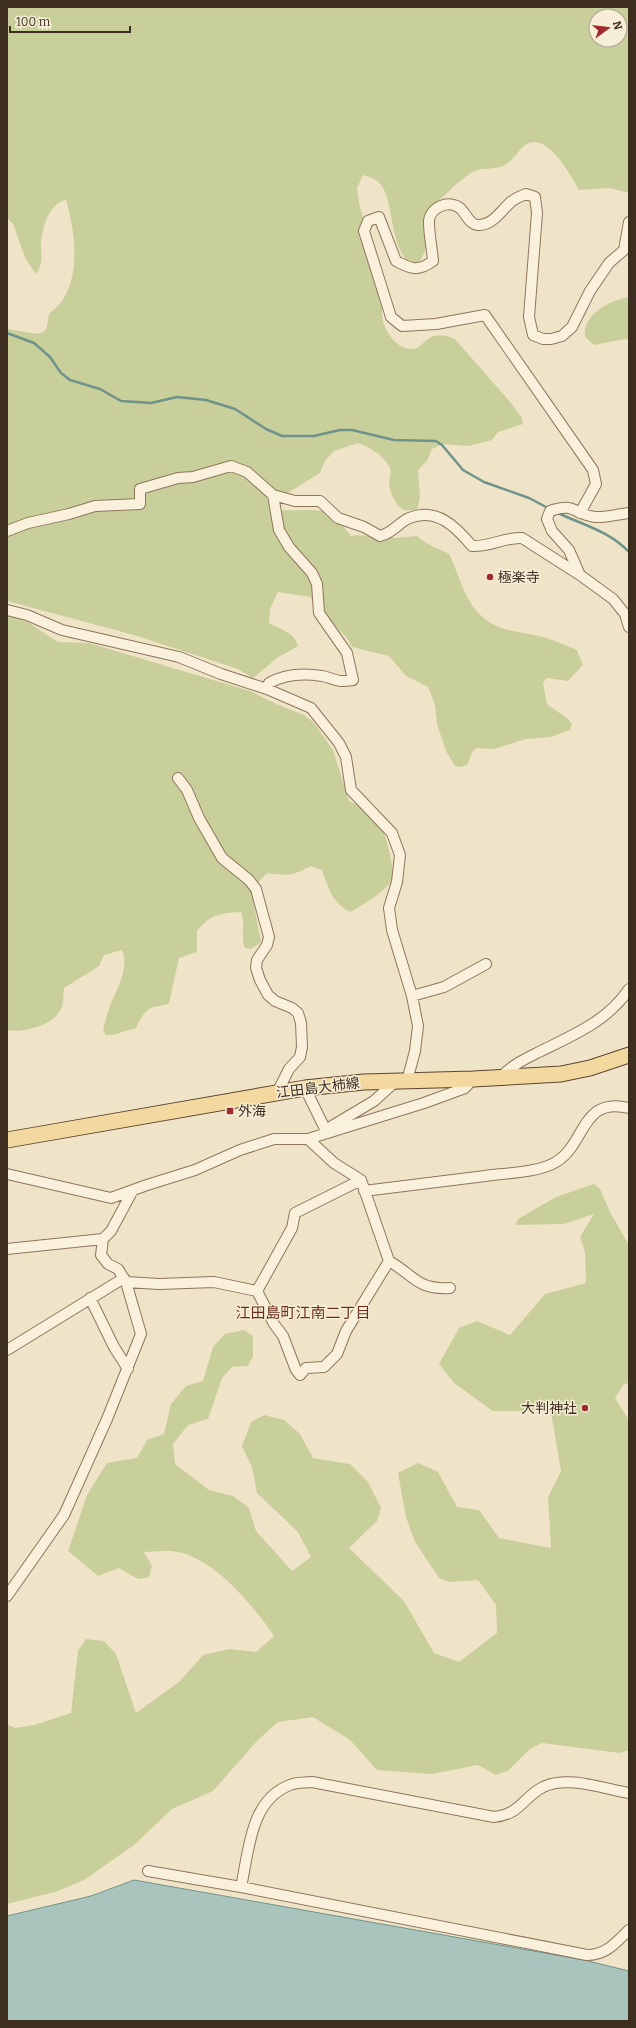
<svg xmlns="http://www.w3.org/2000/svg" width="636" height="2028" font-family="Bitter,'Noto Sans JP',serif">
	<rect width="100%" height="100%" fill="#f0e4c8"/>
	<path fill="#c9cf9b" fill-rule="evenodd" d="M7,7H629V193L610,188L579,190C571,176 547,130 525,145C518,151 513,161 505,165C496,170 484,167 475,171C464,175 438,202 428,211L425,251L419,264C391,266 394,205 383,188C378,179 371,178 363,175L357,188L360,207L385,299C384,303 382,308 382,312C381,326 394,348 410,349C425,351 425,326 455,339L511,403L522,418L523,424L498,432L492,440L468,446L443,444L432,449L427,461L418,470L420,497L417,510C413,510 408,511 404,510C396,507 390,492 389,484C389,478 392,473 390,468C385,456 369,447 358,443L334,451L325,461L320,473L278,499L274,509C293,513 321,505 335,517C341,522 346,530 351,536L357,535L396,538L417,536L426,543L449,554C457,570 462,590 472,605C492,634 516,629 546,638C556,641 567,646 577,650L583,665L568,681L546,678L543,684L547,704L568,719L572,724L570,730L551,737L526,739L494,749L477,748L472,752L468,764L462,767L455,766L446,751L437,724L435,705L428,687L406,676L389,656L352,647L346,637L327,618L310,597L278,592L270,609L269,623C280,629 295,633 298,646L277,658L253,678L238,669L134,635L7,601V329L38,334L44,332L47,327L49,314C53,310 59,306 62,301C81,272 75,232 66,200C49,203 42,228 41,244C41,250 42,257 41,263C40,267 38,271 36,274L26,260L13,224L7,218ZM596,16H620V40H596Z
		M629,297V340L625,339L594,345L585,337C582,314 611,300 629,297Z
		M7,614L26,621L58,642L89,643L250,691L274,703L304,715L314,723L333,750L349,801C379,815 385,828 391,860C392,867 395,876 390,883C383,893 361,906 350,912C331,901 329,889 322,870L311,866C293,876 287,876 267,873L254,887L253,900L261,942L251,949L245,948C240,936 246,924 241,912C220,913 211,914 197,931V952L179,958L169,1003C162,1007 158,1005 151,1008C144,1011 139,1022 136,1028L112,1035H106L103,1030C105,1022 107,1014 110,1006C116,990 130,969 122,950L104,955L99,966L64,988C63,995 64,1003 61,1009C53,1026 23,1033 7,1030Z
		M594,1184L600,1189L611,1214L629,1245V1383L624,1384L615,1398L629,1420V1750L620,1753L542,1743L530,1749L508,1771L496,1775L478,1765L432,1774L377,1770L350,1740L313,1717L278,1722L258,1740L213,1791L172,1809L134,1845L84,1880L58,1891L7,1904V1724L15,1728L34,1725L71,1713L78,1651L86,1639L104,1641L116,1654L136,1713L179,1682L203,1655L230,1649L256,1652L274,1636C253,1605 211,1554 171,1551C163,1550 153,1552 144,1552L152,1566L149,1577L138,1579L119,1568L98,1576L68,1551L87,1495L107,1463L137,1458L147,1440L164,1434L171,1404L186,1386L203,1381L213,1347L225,1334L244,1330L253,1336V1356L248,1366L232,1367L222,1378L208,1419L188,1425L173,1444L175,1464L209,1490L233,1496L249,1508L256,1531L292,1571L311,1557L298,1532L257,1493L252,1467L242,1446L251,1422L264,1415L284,1420L300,1434L313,1458L350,1464L368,1482L381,1508L377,1521L349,1548L404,1601L434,1653L459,1662L497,1633L496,1605L478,1580L450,1582L439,1578L415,1542L406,1517L398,1473L418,1463L438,1472L457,1507L479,1510L499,1538L551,1548L548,1497L561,1471L550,1407L523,1411H493L454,1383L439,1364L459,1328L477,1321L510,1335L545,1294L586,1283L585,1252L580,1237L594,1214L563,1224L516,1225L518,1219L556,1197Z"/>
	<path fill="#a9c4bc" stroke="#6f938a" d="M134,1880L584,1960L629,1971V2021H7V1916L91,1896Z"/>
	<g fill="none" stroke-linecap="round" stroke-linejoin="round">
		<path stroke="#6f938a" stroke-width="2.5" d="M7,333L34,343L50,357L61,373L70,380L100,389L121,401L151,403L177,397L206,400L235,409L266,429L282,436H314L340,430H352L394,440L436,441L442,445L463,470L484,482L529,498L548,508
			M558,513C583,525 609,531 629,552"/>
		<g stroke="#8d765c" stroke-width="12">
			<path id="minor" d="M580,513L596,484L593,470L485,315L436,324L402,326L391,317L364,231L368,221L379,217L396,261C411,269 418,272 433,261C432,248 429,235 429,222C429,208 449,198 461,209C466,214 470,225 478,225C493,226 502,209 512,201C516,198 521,196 526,194L535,197L537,213L529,317L533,335L543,339H551L562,336L572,327L590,291L609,263L624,250L629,222
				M7,531L28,523L69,514L95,506L140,504V489L178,478L193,477L231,466L247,472L273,495L295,501H320L338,518L364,527L380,536C393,533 398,523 409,518C437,507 456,527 472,546C490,547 505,537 522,538L580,575L613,599L625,614L629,627
				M579,573L569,550L552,531L547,519L550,511C575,502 573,514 595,517C606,518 618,514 629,513
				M7,610L27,615L62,630L179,657L221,674L267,689L311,708L339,743L346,757L351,790L392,833L400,855L397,882L389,908L392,930L412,996L418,1026L415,1051L407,1081
				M267,689L269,683C285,674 304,673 322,676C336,679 336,683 353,680L347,653L319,613L317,584L312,573L289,547L279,530L273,495
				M178,778L187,790L199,818L222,858L249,880L256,889L269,937L267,945L257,960L256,968L260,980L268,995L275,1001L292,1008L298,1013L301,1023L302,1047L300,1057L289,1069L277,1093
				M412,996L444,987L486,964
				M501,1077C512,1065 525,1059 539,1052C573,1035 608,1021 629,989
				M305,1088L327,1133
				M327,1129L374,1101L396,1081
				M7,1174L111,1198L147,1185L195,1170L240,1150L274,1139H308L424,1103L465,1088L473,1079
				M364,1191C404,1186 444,1181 485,1176C505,1173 538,1173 556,1162C586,1144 581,1096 629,1108
				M103,1239L111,1231L132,1192
				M7,1249L103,1239L101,1255L108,1264L118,1269L126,1282L141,1334L107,1419L64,1515L7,1596
				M389,1261C415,1276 417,1290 450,1288
				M126,1282L159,1284L214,1282L257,1291L274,1324L283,1336L296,1370L300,1375L306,1368L324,1367L337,1354L346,1331L389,1261L361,1180L334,1163L308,1139
				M257,1291L292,1228L295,1213L361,1180
				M90,1298L114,1347L128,1369
				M7,1350L124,1278
				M148,1871L241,1887L587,1955C607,1955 616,1942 629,1930
				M241,1887C249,1851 250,1800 290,1785C296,1782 305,1783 312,1782L494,1817C521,1814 522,1798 543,1787C568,1775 604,1789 629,1793"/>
		</g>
		<g stroke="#5b4430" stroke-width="17">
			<path id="primary" d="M7,1140L305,1088L364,1082L473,1079L561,1074L590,1068L629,1055"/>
		</g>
		<use href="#minor" stroke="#faf1dc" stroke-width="10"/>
		<use href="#primary" stroke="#f3d9a0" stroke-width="15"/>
	</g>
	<g fill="#9e2a2b" stroke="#f7eed8" stroke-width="1.5">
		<circle cx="490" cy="577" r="4"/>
		<rect x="226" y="1107" width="8" height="8" rx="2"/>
		<circle cx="585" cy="1408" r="4"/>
	</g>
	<g text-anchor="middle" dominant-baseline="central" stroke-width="3" stroke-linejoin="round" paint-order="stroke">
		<g font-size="14" fill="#3d2e20" stroke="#f7eed8" text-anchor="start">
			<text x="498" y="577">極楽寺</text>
			<text x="238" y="1111">外海</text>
			<text x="577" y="1408" text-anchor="end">大判神社</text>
		</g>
		<g font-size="14" fill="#3d2e20" stroke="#f7eed8">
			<text transform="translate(318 1088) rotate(-7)">江田島大柿線</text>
		</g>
		<g font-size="15" fill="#6b2e1e" stroke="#f7eed8">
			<text x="303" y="1313">江田島町江南二丁目</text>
		</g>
	</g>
	<rect width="636" height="2028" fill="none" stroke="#3d2e20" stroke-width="16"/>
	<g transform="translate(608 28) rotate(75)"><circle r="19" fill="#f7eed8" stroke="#ada18e"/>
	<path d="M0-3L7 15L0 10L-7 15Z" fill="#9e2a2b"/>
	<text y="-6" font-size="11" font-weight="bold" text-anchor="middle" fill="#3d2e20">N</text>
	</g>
	<path d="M10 26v6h120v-6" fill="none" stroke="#3d2e20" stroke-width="2"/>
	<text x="16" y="26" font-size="12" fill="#3d2e20" stroke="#f7eed8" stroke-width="3" paint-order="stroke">100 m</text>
</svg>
